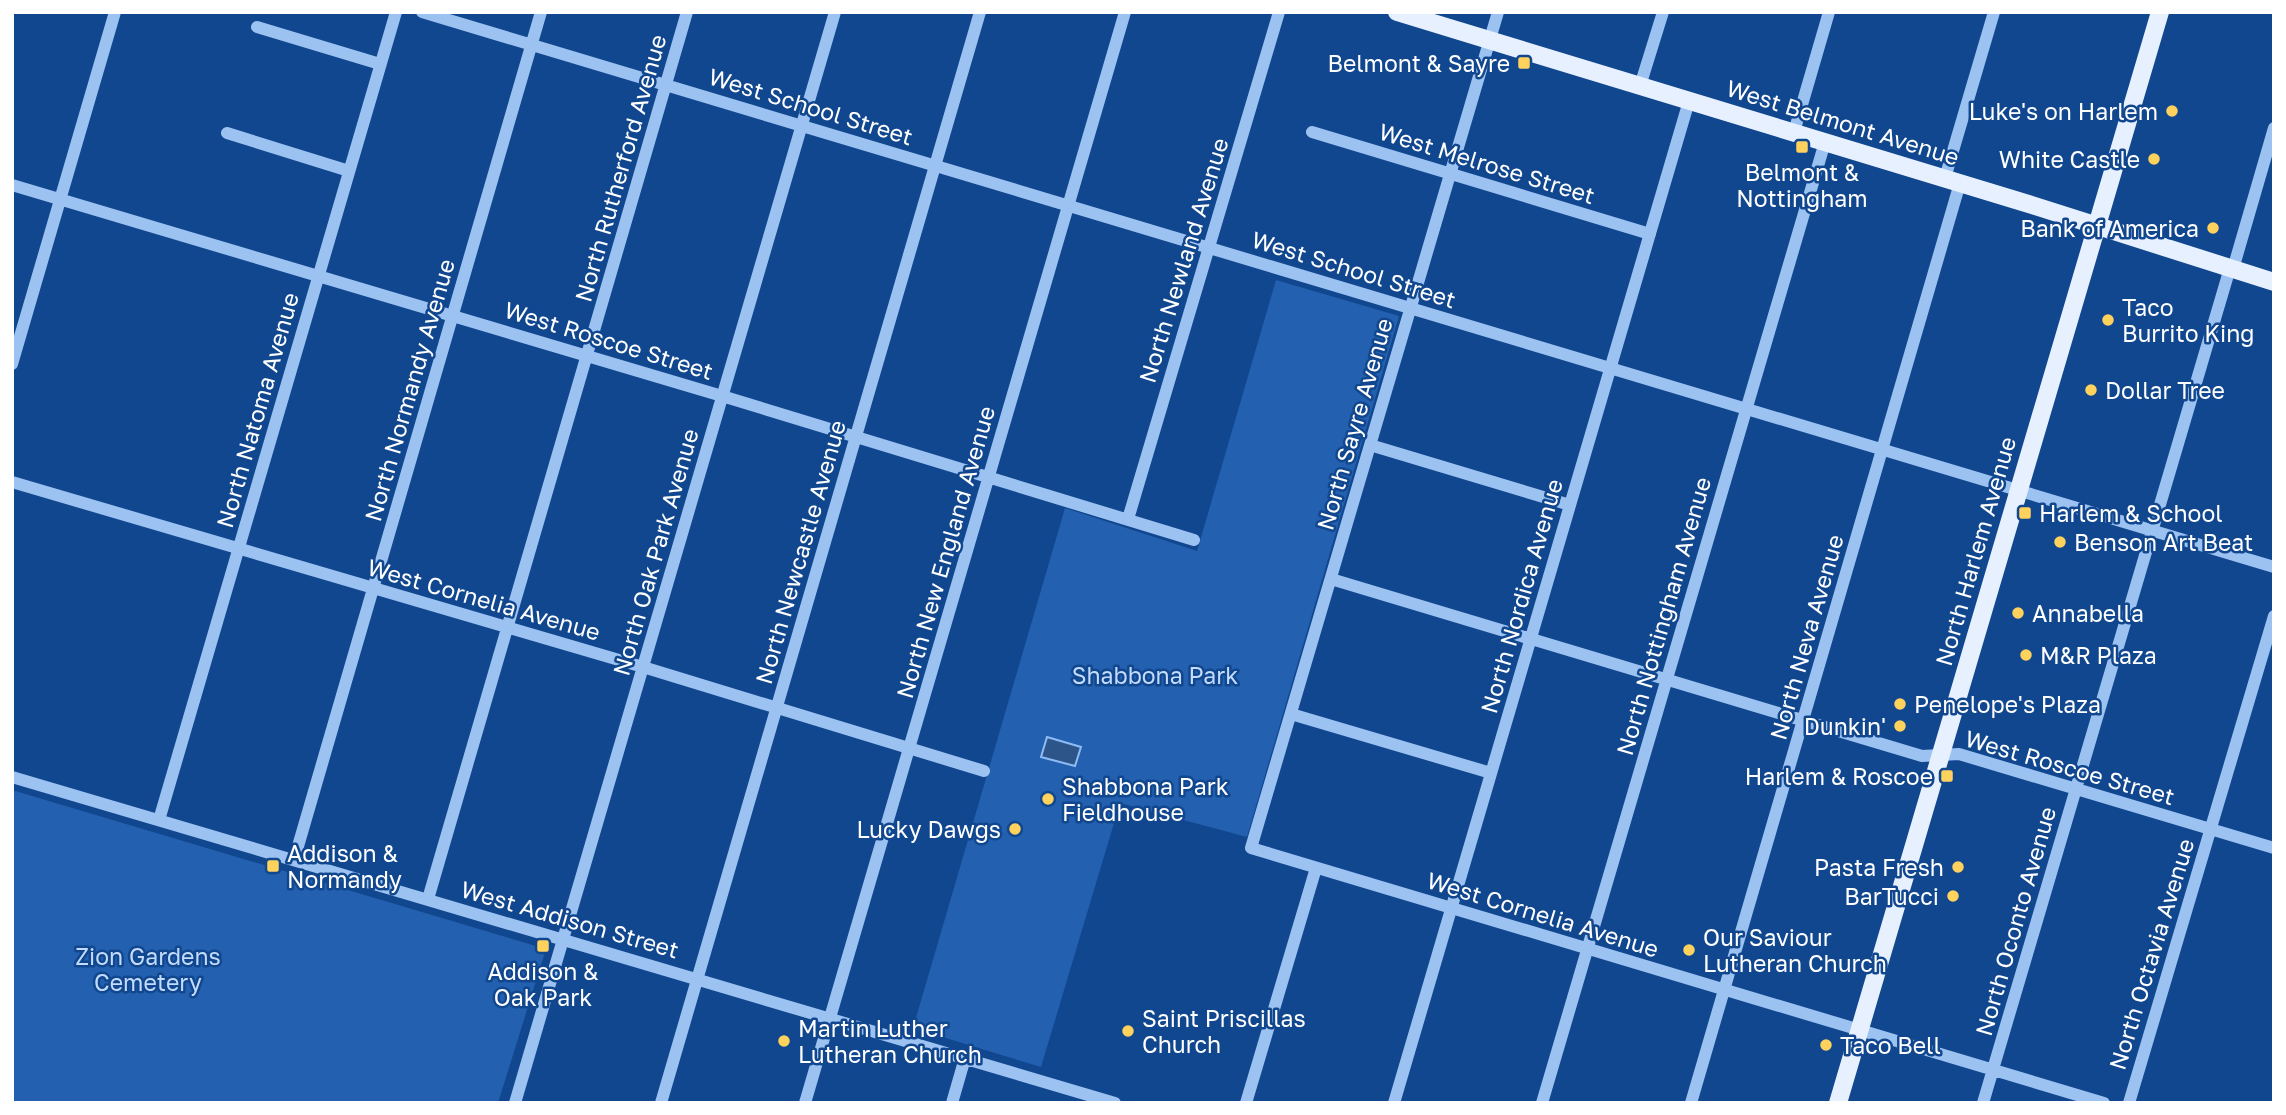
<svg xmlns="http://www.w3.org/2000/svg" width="2286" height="1115" font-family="'Golos Text',sans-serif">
	<rect width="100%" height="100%" fill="#11478f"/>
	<path fill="#2360af" d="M1276,280L1399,316L1247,837L1120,803L1041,1067L913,1028L1065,508L1197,551Z
		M12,790L546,949L498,1103H12Z"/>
	<path fill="#2d558a" stroke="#8dbcf5" stroke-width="2" d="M1047,737L1081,747L1075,766L1041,757Z"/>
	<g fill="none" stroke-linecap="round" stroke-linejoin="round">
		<path stroke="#9cc2f2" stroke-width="12" d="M422,12L2274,567
			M1498,12L1251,848L2104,1103
			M257,27L380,64
			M1640,86L1663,12
			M1312,132L1650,234
			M1794,132L1829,12
			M227,133L349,171
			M1945,178L1994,12
			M12,185L722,396L1194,540
			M2233,269L2274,128
			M12,364L115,12
			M1370,445L1570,505
			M12,482L643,667L984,771
			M1128,519L1279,12
			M1331,579L1922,756L1959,754L2274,848
			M1291,714L1491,773
			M12,777L1115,1103
			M159,820L396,12
			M294,860L541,12
			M428,899L687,12
			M515,1103L835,12
			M661,1103L980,12
			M805,1103L1125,12
			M952,1103L965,1058
			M1246,1103L1316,868
			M1394,1103L1689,101
			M1542,1103L1825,142
			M1691,1103L1960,183
			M1983,1103L2230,268
			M2129,1103L2274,616"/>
		<path stroke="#e7f0ff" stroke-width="18" d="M1397,12L2035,206L2274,282
			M1838,1103L2160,12"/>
	</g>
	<g fill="#ffd25d" stroke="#11478f" stroke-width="2.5">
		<rect x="1517" y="56" width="14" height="14" rx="3.5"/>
		<circle cx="2172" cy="111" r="7"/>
		<rect x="1795" y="140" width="14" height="14" rx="3.5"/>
		<circle cx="2154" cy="159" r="7"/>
		<circle cx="2213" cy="228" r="7"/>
		<circle cx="2108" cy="320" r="7"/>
		<circle cx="2091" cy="390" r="7"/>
		<rect x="2018" y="506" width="14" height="14" rx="3.5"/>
		<circle cx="2060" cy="542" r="7"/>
		<circle cx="2018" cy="613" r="7"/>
		<circle cx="2026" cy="655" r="7"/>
		<circle cx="1900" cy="704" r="7"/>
		<circle cx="1900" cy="726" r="7"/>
		<rect x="1940" y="769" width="14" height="14" rx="3.5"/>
		<circle cx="1048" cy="799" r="7"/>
		<circle cx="1015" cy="829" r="7"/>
		<rect x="266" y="859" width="14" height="14" rx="3.5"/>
		<circle cx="1958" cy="867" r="7"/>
		<circle cx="1953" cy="896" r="7"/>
		<rect x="536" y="939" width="14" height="14" rx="3.5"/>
		<circle cx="1689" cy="950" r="7"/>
		<circle cx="1128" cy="1031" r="7"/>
		<circle cx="784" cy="1041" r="7"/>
		<circle cx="1826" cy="1045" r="7"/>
	</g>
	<g text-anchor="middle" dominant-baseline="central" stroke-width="5" stroke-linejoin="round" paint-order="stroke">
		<g font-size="23" fill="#fff" stroke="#11478f" text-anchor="start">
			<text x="1510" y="63" text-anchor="end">Belmont &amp; Sayre</text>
			<text x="2158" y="111" text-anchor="end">Luke's on Harlem</text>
			<text x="2140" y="159" text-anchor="end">White Castle</text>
			<text x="1802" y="172" text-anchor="middle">Belmont &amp;<tspan x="1802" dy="26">Nottingham</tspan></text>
			<text x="2199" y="228" text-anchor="end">Bank of America</text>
			<text x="2122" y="307">Taco<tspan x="2122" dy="26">Burrito King</tspan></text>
			<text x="2105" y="390">Dollar Tree</text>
			<text x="2039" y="513">Harlem &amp; School</text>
			<text x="2074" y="542">Benson Art Beat</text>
			<text x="2032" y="613">Annabella</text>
			<text x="2040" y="655">M&amp;R Plaza</text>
			<text x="1914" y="704">Penelope's Plaza</text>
			<text x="1886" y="726" text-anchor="end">Dunkin'</text>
			<text x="1933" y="776" text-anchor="end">Harlem &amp; Roscoe</text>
			<text x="1062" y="786">Shabbona Park<tspan x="1062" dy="26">Fieldhouse</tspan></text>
			<text x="1001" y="829" text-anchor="end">Lucky Dawgs</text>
			<text x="287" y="853">Addison &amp;<tspan x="287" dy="26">Normandy</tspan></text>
			<text x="1944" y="867" text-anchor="end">Pasta Fresh</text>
			<text x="1939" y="896" text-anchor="end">BarTucci</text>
			<text x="1703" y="937">Our Saviour<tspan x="1703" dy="26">Lutheran Church</tspan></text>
			<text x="543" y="971" text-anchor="middle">Addison &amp;<tspan x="543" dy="26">Oak Park</tspan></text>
			<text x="1142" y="1018">Saint Priscillas<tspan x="1142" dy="26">Church</tspan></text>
			<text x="798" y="1028">Martin Luther<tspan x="798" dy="26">Lutheran Church</tspan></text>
			<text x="1840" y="1045">Taco Bell</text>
		</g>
		<g font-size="23" fill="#fff" stroke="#11478f">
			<text transform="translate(811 106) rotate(17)">West School Street</text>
			<text transform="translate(1843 122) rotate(17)">West Belmont Avenue</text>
			<text transform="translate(1487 163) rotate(17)">West Melrose Street</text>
			<text transform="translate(620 168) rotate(-74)">North Rutherford Avenue</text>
			<text transform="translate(1183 260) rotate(-73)">North Newland Avenue</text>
			<text transform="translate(1354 269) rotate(17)">West School Street</text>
			<text transform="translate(609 340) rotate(17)">West Roscoe Street</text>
			<text transform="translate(409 390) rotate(-74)">North Normandy Avenue</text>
			<text transform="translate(257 410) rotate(-74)">North Natoma Avenue</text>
			<text transform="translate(1354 424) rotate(-74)">North Sayre Avenue</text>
			<text transform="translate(1975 551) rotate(-74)">North Harlem Avenue</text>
			<text transform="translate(655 552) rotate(-74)">North Oak Park Avenue</text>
			<text transform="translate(800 552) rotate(-74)">North Newcastle Avenue</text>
			<text transform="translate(945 552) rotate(-74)">North New England Avenue</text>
			<text transform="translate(1521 596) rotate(-74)">North Nordica Avenue</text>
			<text transform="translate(484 599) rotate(16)">West Cornelia Avenue</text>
			<text transform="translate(1663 616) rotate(-74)">North Nottingham Avenue</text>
			<text transform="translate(1806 637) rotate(-74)">North Neva Avenue</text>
			<text transform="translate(2070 767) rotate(16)">West Roscoe Street</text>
			<text transform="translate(1543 914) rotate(17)">West Cornelia Avenue</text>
			<text transform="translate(570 919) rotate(16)">West Addison Street</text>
			<text transform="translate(2015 921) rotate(-74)">North Oconto Avenue</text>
			<text transform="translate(2151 954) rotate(-73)">North Octavia Avenue</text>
		</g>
		<g font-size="23" fill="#c3dcfd" stroke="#11478f">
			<text x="1155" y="675">Shabbona Park</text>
			<text x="148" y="956">Zion Gardens<tspan x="148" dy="26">Cemetery</tspan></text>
		</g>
	</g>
	<rect width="2286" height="1115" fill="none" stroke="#ffffff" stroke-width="28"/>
</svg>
